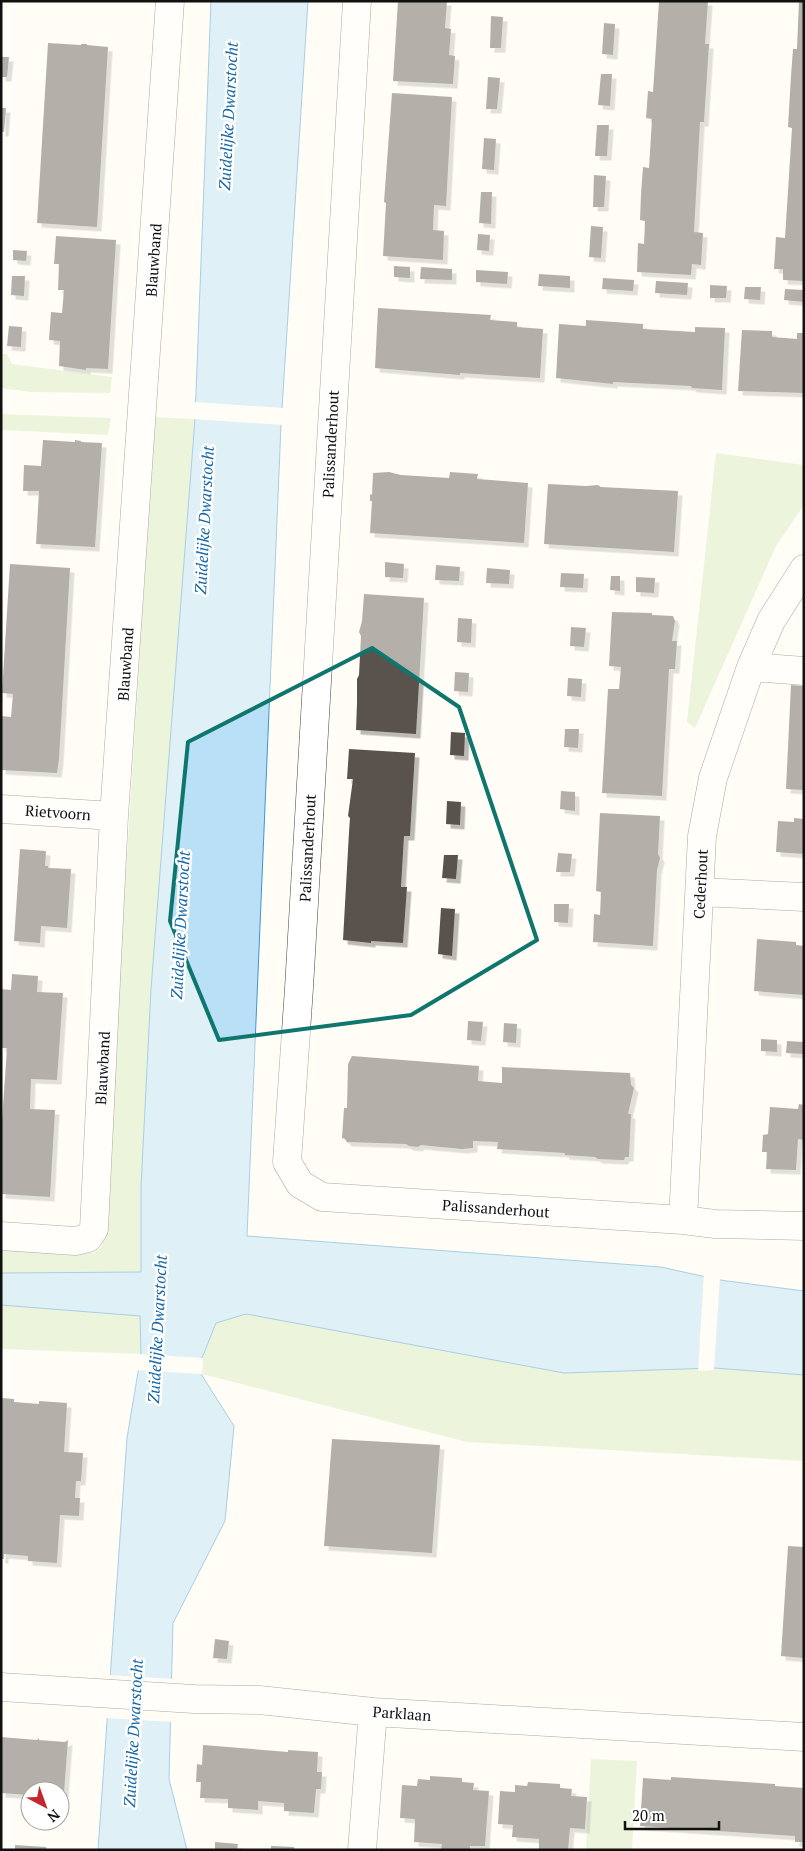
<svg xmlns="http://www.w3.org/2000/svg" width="805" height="1851" font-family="'PT Serif',serif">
	<defs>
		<filter id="shadow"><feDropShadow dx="4.5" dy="4.5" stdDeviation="0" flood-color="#0004"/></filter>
	</defs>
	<rect width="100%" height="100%" fill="#fffdf5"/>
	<path fill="#d5ebbd" d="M1,354H7L12,364L112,377L110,393L31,392L1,388Z
		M1,414L111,418L108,435L1,430Z
		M155,417L195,419L151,989L141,1187V1272L1,1273V1249L94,1253L102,1246Z
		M716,453L804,465V505L776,546L695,728L687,722Z
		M1,1305L140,1316L141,1354L1,1349Z
		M246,1314L564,1373L714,1368L804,1375V1461L467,1442L202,1374L203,1358H202L216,1323Z
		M591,1759L637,1761L632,1850H586Z"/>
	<path fill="#b9e0f7" stroke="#3f96cf" d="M211,1H308L281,425L247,1236L661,1267L720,1280L804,1291V1375L714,1368L564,1373L246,1314L216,1323L202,1358L201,1374L234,1426L225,1521L173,1623L169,1779L187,1850H98L127,1438L141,1354L140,1316L1,1305V1273L141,1272V1187L151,989L195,419Z"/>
	<path fill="#fffdf5" d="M194,402L284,408L283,425L193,419Z
		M704,1273L720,1277L714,1368V1370L698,1371Z
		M138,1354L203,1358L202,1374L135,1370Z
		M108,1675L174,1679L173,1722L105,1718Z"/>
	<path fill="#5a524d" filter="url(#shadow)" d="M398,1H447L445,28L451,29L449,55L455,56L453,84L393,81Z
		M659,1H708L705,44H709L704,122H700L694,232L703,233L701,265L692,264L691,275L637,272L638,243L644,244L645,221L640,220L641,194L643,167L649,168L652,119L646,118L648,91L653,92Z
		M799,1H804V281L783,280V269H774L776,237L785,238L792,128L788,127L791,76L793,49H797Z
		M491,16L503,17L501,48H490Z
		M604,23L615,24L613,55L602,54Z
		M48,43L81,45V44H87V45L108,47L97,227L37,223Z
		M1,57H9L7,77H1Z
		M601,74H612L610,106L598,105Z
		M488,77L500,78L497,109H486Z
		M392,93L452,97L446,206L434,205L433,230L444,231L443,260L383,256L386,203L384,202Z
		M1,108H6L4,132H1Z
		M597,125H609L607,156H595Z
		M484,138L496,139L494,170L482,169Z
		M594,175L606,176L604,207H593Z
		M481,192H492L491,224L479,223Z
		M591,226L603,227L601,258L589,257Z
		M478,234L490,235L489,251L477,250Z
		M56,236L116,240L108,369L86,368V370L59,366L60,341L49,340L51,312L62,313L64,290H58L59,264H54Z
		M13,250L27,251L26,261L13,260Z
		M394,266L410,267V278L394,277Z
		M421,267L452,269V280L420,279Z
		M476,270L508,272L507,284L476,282Z
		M539,274L570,276V288L538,286Z
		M12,276H25L24,296L11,295Z
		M603,278L634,280L633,291L602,289Z
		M656,281L688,283L687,295L655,293Z
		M710,285L727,286L726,298H710Z
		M745,287H761L760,300L744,299Z
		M785,289L804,290V302L784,300Z
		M378,308L491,315L490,320L517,322V327L543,329L540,378L460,373V375L375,368Z
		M586,320L643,324V329L695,332V327L725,328L722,390L692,388L691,386L613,382V384L556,378L559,324L586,326Z
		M9,326L22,327L21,347L7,346Z
		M742,330L772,331V337L797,339V333H804V393L738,391Z
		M43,440L75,442V440L81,441V442L102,443L95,547L36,544L39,491H23L24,465L41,466Z
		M389,472L401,475L449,478L450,472L478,474L477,479L528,483L524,543L370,533L372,501H370V494L372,495L373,473Z
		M548,484L586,486L598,485L601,487L678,491L674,552L544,544Z
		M385,562L404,564L403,578L385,577Z
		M10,564L70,568L59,759L57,773L1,770V716L11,717L13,694L2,693Z
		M436,565L460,567L459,581L435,580Z
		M487,568L510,570L509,584L486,583Z
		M561,573L584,574L583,588L560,587Z
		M611,576H620V591L610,590Z
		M636,577L655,578L654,593L636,592Z
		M364,594L424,598L416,734L356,730L357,703V679L359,675L361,636L359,632L362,621Z
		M612,612L652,613V615L673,616L675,621L672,641H677L675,669H669L662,796L602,793L608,689H619L621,667L609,666Z
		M458,618L472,619L471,643L457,642Z
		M571,627L586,628L584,647L570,646Z
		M455,672L469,673L468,692L454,691Z
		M568,678L582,679L581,697L567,696Z
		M791,685L804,686V790L786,789Z
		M565,729H579L578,748L564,747Z
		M451,732L465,733L464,756L450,755Z
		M349,749L415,753L410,836H404L401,887H407L403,943L371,941V943L343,940L349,832L350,818L348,816L353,779H347Z
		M561,791L575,792V811L560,809Z
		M447,801L461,802L460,825L446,824Z
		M600,813L660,816L658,854L660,858L657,870L653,946L593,942L594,914L600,915L601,892L596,891Z
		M794,818L804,819V854L776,852L778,821L794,822Z
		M20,849L46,851L45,866H48V868L71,869L67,928L41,926L40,943L14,941Z
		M558,853L572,854L570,872H556Z
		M444,855H458L456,879L442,878Z
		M554,904H569L568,923L554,922Z
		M441,908L455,909L452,956L438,954Z
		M757,939L796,942V945L804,946V995L754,991Z
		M12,974L38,976L37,992L63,993L57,1080L31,1079L30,1109L55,1110L50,1197L1,1194V1135L7,1048H1V989L11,990Z
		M468,1021L483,1022L481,1041L467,1040Z
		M504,1023L517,1024L516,1043L503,1042Z
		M761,1039L777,1040V1052L761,1051Z
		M787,1041L804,1042V1054L786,1053Z
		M352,1056L479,1066L478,1081L502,1083V1067L630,1073L631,1085L634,1088L628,1114H631L629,1157H625L624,1160H620L598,1159L595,1157L565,1155V1153L497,1149L498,1142L473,1141V1148L462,1149L430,1146L421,1145L418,1147L409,1146L406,1144L347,1142L345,1139L342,1138L344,1108H347L348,1064Z
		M799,1104L804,1105V1140L798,1139L796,1170L766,1169L767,1152H762L763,1135L768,1134L770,1107L798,1109Z
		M1,1398L14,1399V1402L39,1404V1401L67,1403L64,1452L83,1453L81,1481H76L75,1498H80L79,1516L60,1515L57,1563L28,1561V1556L4,1554V1559H1Z
		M332,1439L440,1445L432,1553L324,1546Z
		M788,1546L804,1547V1658L781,1656Z
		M215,1639L229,1641L227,1659L213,1658Z
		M1,1737L37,1740L39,1738V1740L65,1742L68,1740L64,1793L60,1791L36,1790L30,1791V1795L1,1793Z
		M203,1745L288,1752V1750L318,1752L317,1772H322L321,1789H316L314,1813L284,1811V1803L258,1801V1810L228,1808V1799L200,1798L201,1782H196L197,1764L202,1765Z
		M430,1776L462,1778V1782L474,1783L473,1790L489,1791L485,1846H470V1850H441L442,1844L414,1842L415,1819L400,1818L402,1785L417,1786L418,1779L430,1780Z
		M671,1777L775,1784V1786L804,1788V1842H795V1836L640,1826L643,1778L671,1780Z
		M528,1782L560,1784V1788L572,1789L571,1796L587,1797L585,1829L570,1828L568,1850H539V1839L512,1837L513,1825L498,1824L500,1791L515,1792V1785L527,1786Z
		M215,1842L238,1844L237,1850H215Z
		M15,1845L46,1847V1850H15Z
		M271,1846L294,1847V1850H271Z"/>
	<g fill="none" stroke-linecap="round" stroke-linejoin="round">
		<g stroke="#444" stroke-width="29">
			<path id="minor" d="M357,1L299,988L287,1162L300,1184L322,1197L683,1220L715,1224L804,1226
				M751,667L804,671
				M1,809L114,816
				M700,892L804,897
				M683,1220L702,836L713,778L751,667L771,621L804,569
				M1,1236L75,1241L88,1238L94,1229L114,816L170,1
				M1,1687L194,1699L259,1700L373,1712L804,1737
				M362,1850L373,1712"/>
		</g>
		<use href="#minor" stroke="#fff" stroke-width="28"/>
	</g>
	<path d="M0 0H805V1851H0ZM372,648L459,707L537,940L411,1015L219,1040L170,921L188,742Z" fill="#fffdf5" fill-opacity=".55" fill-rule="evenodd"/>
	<path fill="none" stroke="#0f766e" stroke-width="4" stroke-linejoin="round" d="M372,648L459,707L537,940L411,1015L219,1040L170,921L188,742Z"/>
	<g text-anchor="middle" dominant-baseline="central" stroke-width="5" stroke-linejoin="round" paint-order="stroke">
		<g font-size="15" fill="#111" stroke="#fff">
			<text transform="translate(153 260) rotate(-86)">Blauwband</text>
			<text transform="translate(330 444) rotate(-87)">Palissanderhout</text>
			<text transform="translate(125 664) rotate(-86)">Blauwband</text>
			<text transform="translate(58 812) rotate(4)">Rietvoorn</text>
			<text transform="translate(307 848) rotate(-87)">Palissanderhout</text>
			<text transform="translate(700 884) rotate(-87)">Cederhout</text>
			<text transform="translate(102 1068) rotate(-87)">Blauwband</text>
			<text transform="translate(496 1208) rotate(4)">Palissanderhout</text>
			<text transform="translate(402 1713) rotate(4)">Parklaan</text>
		</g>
		<g font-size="16" font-style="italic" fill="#1768a6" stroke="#fff">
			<text transform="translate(228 116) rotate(-87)">Zuidelijke Dwarstocht</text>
			<text transform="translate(204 520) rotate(-87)">Zuidelijke Dwarstocht</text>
			<text transform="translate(180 925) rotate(-87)">Zuidelijke Dwarstocht</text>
			<text transform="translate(157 1329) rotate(-87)">Zuidelijke Dwarstocht</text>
			<text transform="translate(133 1733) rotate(-87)">Zuidelijke Dwarstocht</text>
		</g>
	</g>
	<rect width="805" height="1851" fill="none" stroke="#111111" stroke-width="5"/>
	<g transform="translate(45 1806) rotate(139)"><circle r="24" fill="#ffffff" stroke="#a0a0a0"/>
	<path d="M0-4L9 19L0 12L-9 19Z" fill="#c4262e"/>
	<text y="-8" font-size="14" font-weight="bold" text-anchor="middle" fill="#111111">N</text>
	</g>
	<path d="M625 1821v8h94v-8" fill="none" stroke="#111111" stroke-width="2.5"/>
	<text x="632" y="1821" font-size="15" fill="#111111" stroke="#ffffff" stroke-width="4" paint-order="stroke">20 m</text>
</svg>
